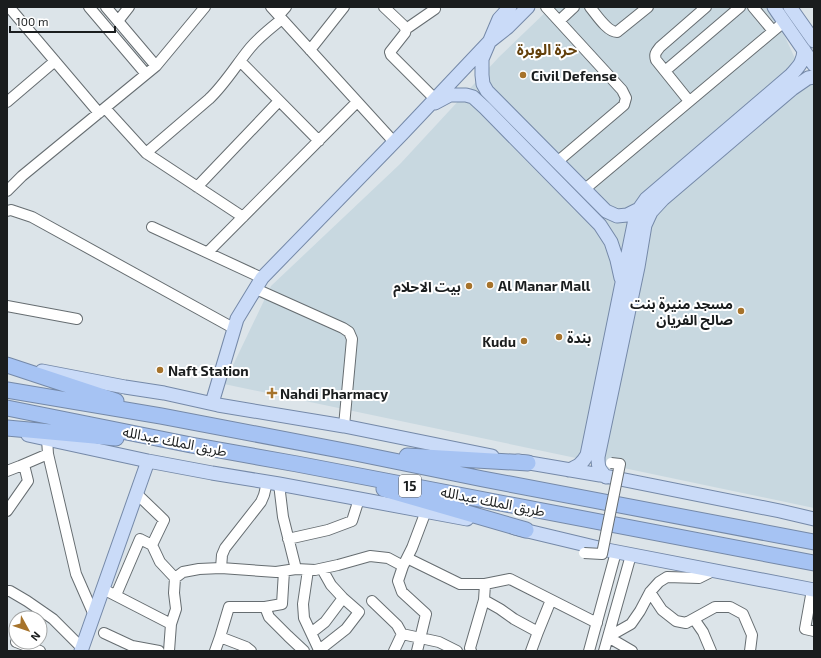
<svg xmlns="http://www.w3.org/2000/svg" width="821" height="658" font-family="'Exo 2','Noto Sans Arabic',sans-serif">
	<rect width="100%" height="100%" fill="#dce4e9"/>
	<path fill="#c8d8e0" d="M551,7H771L807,84L814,81V508L224,384L271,286L400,164L499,57Z"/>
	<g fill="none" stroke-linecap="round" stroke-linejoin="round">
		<g stroke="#666d71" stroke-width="12">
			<path id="minor" d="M9,7L99,113
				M89,7L146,74
				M106,7L156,66
				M271,7L394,142
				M384,7L403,25L406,29L405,33L390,52L391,55L435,99
				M546,7L622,90L626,98L624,105L617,111L557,162
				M590,7C596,14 607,32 617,32L648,7
				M753,7L773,31
				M279,15L286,7
				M118,21L129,7
				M559,21L574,7
				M406,29L435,9
				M310,50L344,7
				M240,61L319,141
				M665,71L740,7
				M689,101L656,60C654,54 656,52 660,47L706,7
				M7,102L55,61
				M105,108L146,153L243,217
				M146,153L209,99C225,84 236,65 250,48C259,37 271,28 282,19
				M197,187L279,101
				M585,189L784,22
				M7,191L22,176L156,66L205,7
				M7,211L11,210L32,217L235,329
				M152,227L262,278
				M208,252L357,102
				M256,289L343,328L349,332L352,339L344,426
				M7,306L77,319
				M47,439L48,454L76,574L94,615
				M7,471L20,466L48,454
				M279,484L283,517L296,569
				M137,494L164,520L152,545L160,562L175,578
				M7,511L28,481L24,465
				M288,539L328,530L352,521L359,499
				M407,558L460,584H485L510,579L597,623
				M221,568L222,555L225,548L261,502L264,495L267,482
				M308,570L303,604L304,618L319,650
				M103,589L171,624
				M812,590L805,629L814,631
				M7,591H10L27,601L53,619L82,648
				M650,592L662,610L676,621L686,623L715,607H730L743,614L752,635L750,651
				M116,595L140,539L152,545
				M484,600L500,609L514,619L538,632
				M372,601L397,625L402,634L394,651
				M265,607L269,617L288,636L304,651
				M694,619L703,632L711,651
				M104,633L132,646L159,651
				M311,633L325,622L343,598
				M402,634L439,642L457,651
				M220,637L246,647L251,651
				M608,637L631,624L640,611L650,592L659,582L667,577L699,578L713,571
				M608,637L632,651
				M16,642L40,651
				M169,651L171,624L176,609L174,593L175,578L183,572L199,569L221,568L276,572L296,569L315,570L338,565L370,556L388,558L403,566
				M215,651L220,637L229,607H265L282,604L284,571
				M318,651L346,629L359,612L343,598L331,585L322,569
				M417,651L426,614L402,592L398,581L403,566L412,548L426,511
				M471,651L470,648L484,600L485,584
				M531,651L538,632L551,600
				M589,651L616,552
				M604,651L631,555"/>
		</g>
		<g stroke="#7589a8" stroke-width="15">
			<path id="major" d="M510,7L499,19L482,59V75L483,84L487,91L606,211L617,216L627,215L639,209
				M774,7L778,13L814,65
				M790,7L814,41
				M435,103L450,95H466L473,97L485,108L600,225L611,242L617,260L621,278
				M42,371L125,387L164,393L218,405L344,426L492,456
				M212,403L237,319L262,278L402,134L489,42L508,27L528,7
				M28,435L148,461L212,473L279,484L467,519
				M518,461L600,475L780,511L814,519
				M569,470C578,466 582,464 587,455L635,219L639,209L646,199L791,75C799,66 803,63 804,50
				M606,477C599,469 598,468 598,457L638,267L645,225L651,212L663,199L792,89L808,78L814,77
				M515,528L607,550L814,590
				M81,651L148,461"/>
		</g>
		<g stroke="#7589a8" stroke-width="17">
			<path id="highway" d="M7,365L116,401
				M7,390L161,416L355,453L483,479L814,542
				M7,408L191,445L297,464L814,563
				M7,428L116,438
				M407,456L528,463
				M384,489L526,530"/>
		</g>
		<use href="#minor" stroke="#fff" stroke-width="10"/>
		<use href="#major" stroke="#cadbf8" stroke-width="13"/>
		<use href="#highway" stroke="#a6c3f3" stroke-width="15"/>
		<g stroke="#666d71" stroke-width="12" stroke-linecap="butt">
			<path id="minor-bridge" d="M584,553L602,554L620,464L611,463"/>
		</g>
		<use href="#minor-bridge" stroke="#fff" stroke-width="10"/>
	</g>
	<g fill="#a6732b" stroke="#fff" stroke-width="1.5">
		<circle cx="523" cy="75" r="4"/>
		<circle cx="490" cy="285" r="4"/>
		<circle cx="469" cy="286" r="4"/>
		<circle cx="741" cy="311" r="4"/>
		<circle cx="559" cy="337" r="4"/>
		<circle cx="524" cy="341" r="4"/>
		<circle cx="160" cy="370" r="4"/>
		<path d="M270 387h4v4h4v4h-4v4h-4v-4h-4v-4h4z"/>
	</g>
	<g text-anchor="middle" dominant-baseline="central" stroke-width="4" stroke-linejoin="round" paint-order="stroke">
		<rect fill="#fff" stroke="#5f6162" stroke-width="1" x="399" y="475" width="22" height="22" rx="3"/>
		<g font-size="13" font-weight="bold" fill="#1a1d1e">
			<text x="410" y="486">15</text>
		</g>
		<g font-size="14" font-weight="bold" fill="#1a1d1e" stroke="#fff" text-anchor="start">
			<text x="531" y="75">Civil Defense</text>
			<text x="498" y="285">Al Manar Mall</text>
			<text x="461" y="286" text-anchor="end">بيت الاحلام</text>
			<text x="733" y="303" text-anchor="end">مسجد منيرة بنت<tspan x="733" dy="16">صالح الفريان</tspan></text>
			<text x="567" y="337">بندة</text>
			<text x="516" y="341" text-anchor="end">Kudu</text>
			<text x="168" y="370">Naft Station</text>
			<text x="280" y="393">Nahdi Pharmacy</text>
		</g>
		<g font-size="14" fill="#1a1d1e" stroke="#fff">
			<text transform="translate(175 441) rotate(11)">طريق الملك عبدالله</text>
			<text transform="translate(493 501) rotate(11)">طريق الملك عبدالله</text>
		</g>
		<g font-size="15" font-weight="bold" fill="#63400b" stroke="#fff">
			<text x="547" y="49">حرة الوبرة</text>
		</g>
	</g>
	<rect width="821" height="658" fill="none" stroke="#1a1d1e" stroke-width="16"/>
	<g transform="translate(28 630) rotate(130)"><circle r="19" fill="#ffffff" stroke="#a3a5a5"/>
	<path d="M0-3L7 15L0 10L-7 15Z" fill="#a6732b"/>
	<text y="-6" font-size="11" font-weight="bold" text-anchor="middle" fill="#1a1d1e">N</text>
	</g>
	<path d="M10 26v6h105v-6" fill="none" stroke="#1a1d1e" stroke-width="2"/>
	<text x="16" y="26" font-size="12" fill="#1a1d1e" stroke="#ffffff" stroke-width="3" paint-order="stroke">100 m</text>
</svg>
